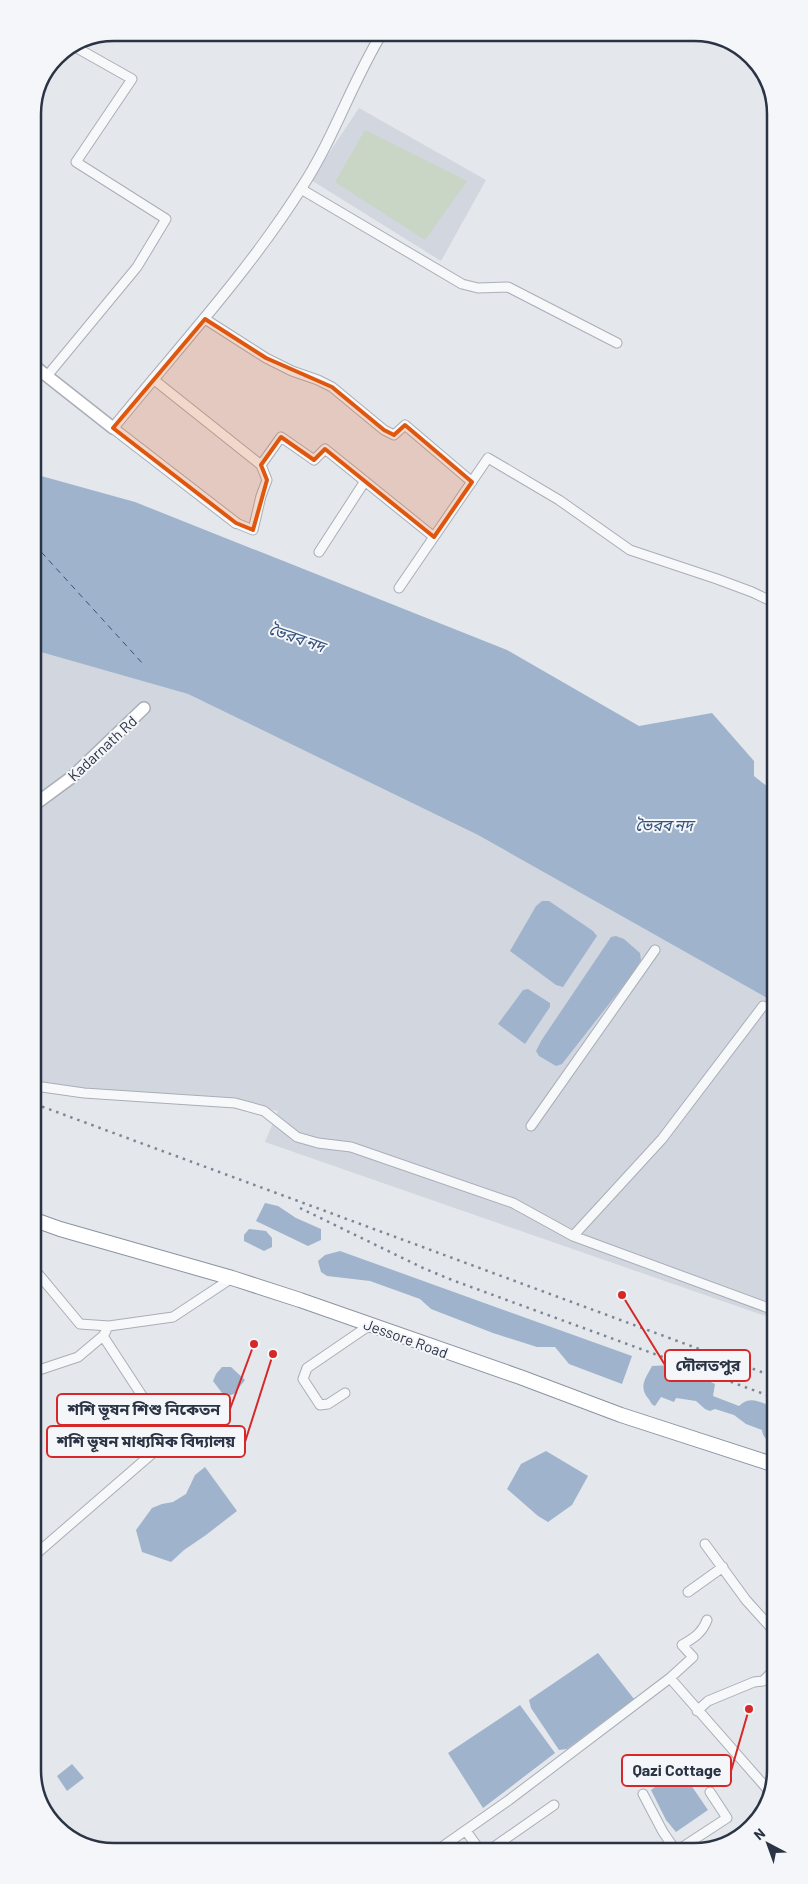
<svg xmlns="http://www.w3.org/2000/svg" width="808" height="1884" font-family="Barlow,'Noto Sans Bengali',sans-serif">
	<rect width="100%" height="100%" fill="#e4e7ec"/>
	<path fill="#d2d6de" d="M359,108L486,180L441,261L311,180Z
		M34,649L188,694L478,835L774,1002V1319L265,1142L278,1111L235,1103L35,1086Z"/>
	<path fill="#c9d6c5" d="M365,130L467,181L425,240L335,182Z"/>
	<path fill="#9fb4cc" d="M34,474L135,502L507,650L639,726L712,713L754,761V776L773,791L774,1002L478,835L188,694L34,650Z
		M542,901H549L593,931L597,936L563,987L556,985L510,951L536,906Z
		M616,936L624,939L640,953L641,960L631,976L562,1064L556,1066L539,1056L536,1051L541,1041L611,937Z
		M528,989L550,1003V1007L525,1044L498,1024L523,990Z
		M265,1203L278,1206L296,1218L321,1229V1240L308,1246L256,1221Z
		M249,1229L266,1231L272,1238V1247L264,1251L244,1241V1235Z
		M340,1251L632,1356L622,1384L569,1364L555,1347H537L493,1333L431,1309L420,1299L370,1281L327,1276L321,1272L318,1261L325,1255Z
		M672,1365L686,1370L715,1384L713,1396L739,1406C750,1395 760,1402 773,1407L775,1405V1442C767,1441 763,1438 762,1430L746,1424L734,1415L715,1409L710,1411L705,1409L696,1401L676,1398L674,1402L661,1397L655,1406C650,1404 651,1401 647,1397C639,1385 646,1378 652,1366Z
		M222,1367H231L245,1380L234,1394L225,1397L213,1381L216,1374Z
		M546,1451L588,1476L572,1505L548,1522L538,1516L507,1489L521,1464Z
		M205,1467L237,1511L206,1535L184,1550L171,1562L142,1552L136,1530L152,1508L162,1504L173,1502L186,1494L195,1475Z
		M598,1653L634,1699L567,1749L559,1750L531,1708L529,1700Z
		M520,1705L555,1753L483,1808L448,1753Z
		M72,1764L84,1778L67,1791L57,1776Z
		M680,1769L708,1810L676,1832L666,1820L651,1790Z"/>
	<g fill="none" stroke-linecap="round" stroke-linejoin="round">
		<path stroke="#34527a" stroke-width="1" stroke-dasharray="6 5" stroke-linecap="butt" d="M34,544L144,665"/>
		<g stroke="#a9aeb7" stroke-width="11">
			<path id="minor" d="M301,189L462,284L478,288L508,287L617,343
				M205,319L266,358L292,371L318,380L332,387L384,430L394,435L405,425L472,482
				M47,376L137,267L166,219L76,162L132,79L77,48
				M153,379L261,465L281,437L314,460L325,449L434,537
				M236,523L253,530L261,496L267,480L261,465
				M319,552L365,481
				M399,588L488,458L559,500L630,550L717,579L752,592L773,602
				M773,629V632
				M35,1086L84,1093L235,1103L264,1111L297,1137L318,1143L351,1147L513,1203L573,1236L774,1310
				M531,1126L655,950
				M573,1236L662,1139L763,1006
				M35,1270L80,1324L109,1326L173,1317L232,1278
				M36,1371L78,1357L103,1336L106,1331
				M345,1393L328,1404L320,1405L303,1379L307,1368L370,1325
				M705,1544L746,1600L774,1631L775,1630
				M36,1554L162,1445L169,1437L103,1336
				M688,1592L723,1567
				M670,1678L693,1657L682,1645C694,1638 702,1633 707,1620
				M697,1711L708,1701L754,1682L763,1681L775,1669
				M643,1794L663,1832L674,1848
				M466,1831L479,1849
				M681,1848L727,1818L710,1792
				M439,1849L509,1800L670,1678L769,1791
				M491,1849L554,1805"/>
		</g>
		<g stroke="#a9aeb7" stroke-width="12">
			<path id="tertiary" d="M236,523L113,428C177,349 247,274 302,187C334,138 352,82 382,33"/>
		</g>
		<g stroke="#a9aeb7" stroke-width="14">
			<path id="secondary" d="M33,365L113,428
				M34,805L72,777L144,708"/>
		</g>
		<g stroke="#8b94a3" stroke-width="16">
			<path id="trunk" d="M35,1220L60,1229L232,1278L300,1300L520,1377L621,1415L775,1465"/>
		</g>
		<use href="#minor" stroke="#f7f8fa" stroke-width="9"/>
		<use href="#tertiary" stroke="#f7f8fa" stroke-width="10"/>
		<use href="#secondary" stroke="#fff" stroke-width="11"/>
		<use href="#trunk" stroke="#fff" stroke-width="14"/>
		<path stroke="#7d8696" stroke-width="2.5" stroke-dasharray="2.5 5" stroke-linecap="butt" d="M35,1104L775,1377
			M300,1208L423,1268L452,1280L775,1398"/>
	</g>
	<path fill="#df570f" fill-opacity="0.2" stroke="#df570f" stroke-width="4" stroke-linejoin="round" d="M205,319L266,358L332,387L384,430L394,435L405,425L472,482L434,537L325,449L314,460L281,437L261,465L267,480L253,530L236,523L113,428Z"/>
	<g text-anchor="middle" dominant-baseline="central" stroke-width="4" stroke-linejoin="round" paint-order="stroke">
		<g font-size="15" fill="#2b3445" stroke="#f4f6f9">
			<text transform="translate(102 748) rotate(-43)">Kadarnath Rd</text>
			<text transform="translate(406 1338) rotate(20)">Jessore Road</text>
		</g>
		<g font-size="16" font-style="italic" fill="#34527a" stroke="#f4f6f9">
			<text transform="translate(297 637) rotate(19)">ভৈরব নদ</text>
			<text x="664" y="824">ভৈরব নদ</text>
		</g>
	</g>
	<path d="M0 0H808V1884H0ZM114 41H694A73 73 0 0 1 767 114V1770A73 73 0 0 1 694 1843H114A73 73 0 0 1 41 1770V114A73 73 0 0 1 114 41Z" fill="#f4f6f9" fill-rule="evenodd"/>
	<path fill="none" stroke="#2b3445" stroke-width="2.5" d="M114 41H694A73 73 0 0 1 767 114V1770A73 73 0 0 1 694 1843H114A73 73 0 0 1 41 1770V114A73 73 0 0 1 114 41Z"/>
	<path fill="none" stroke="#d62828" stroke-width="2" d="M622 1295L665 1365M254 1344L230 1409M273 1354L245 1442M749 1709L731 1771"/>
	<g fill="#d62828" stroke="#f4f6f9" stroke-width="2">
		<circle cx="622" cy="1295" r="5"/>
		<circle cx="254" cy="1344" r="5"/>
		<circle cx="273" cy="1354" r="5"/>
		<circle cx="749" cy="1709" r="5"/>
	</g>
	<g fill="#f4f6f9" stroke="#d62828" stroke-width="2">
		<rect x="665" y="1350" width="85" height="31" rx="5"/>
		<rect x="57" y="1394" width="173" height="31" rx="5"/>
		<rect x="47" y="1426" width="198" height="31" rx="5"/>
		<rect x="622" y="1755" width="109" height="31" rx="5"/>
	</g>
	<g font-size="16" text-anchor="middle" font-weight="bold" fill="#2b3445">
		<text x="708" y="1371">দৌলতপুর</text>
		<text x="144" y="1415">শশি ভূষন শিশু নিকেতন</text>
		<text x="146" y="1447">শশি ভূষন মাধ্যমিক বিদ্যালয়</text>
		<text x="677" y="1776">Qazi Cottage</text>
	</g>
	<g transform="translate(768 1844) rotate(319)" stroke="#f4f6f9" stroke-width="4" paint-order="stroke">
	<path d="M0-4L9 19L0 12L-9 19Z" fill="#2b3445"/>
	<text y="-8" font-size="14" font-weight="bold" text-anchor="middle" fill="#2b3445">N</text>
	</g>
</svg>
